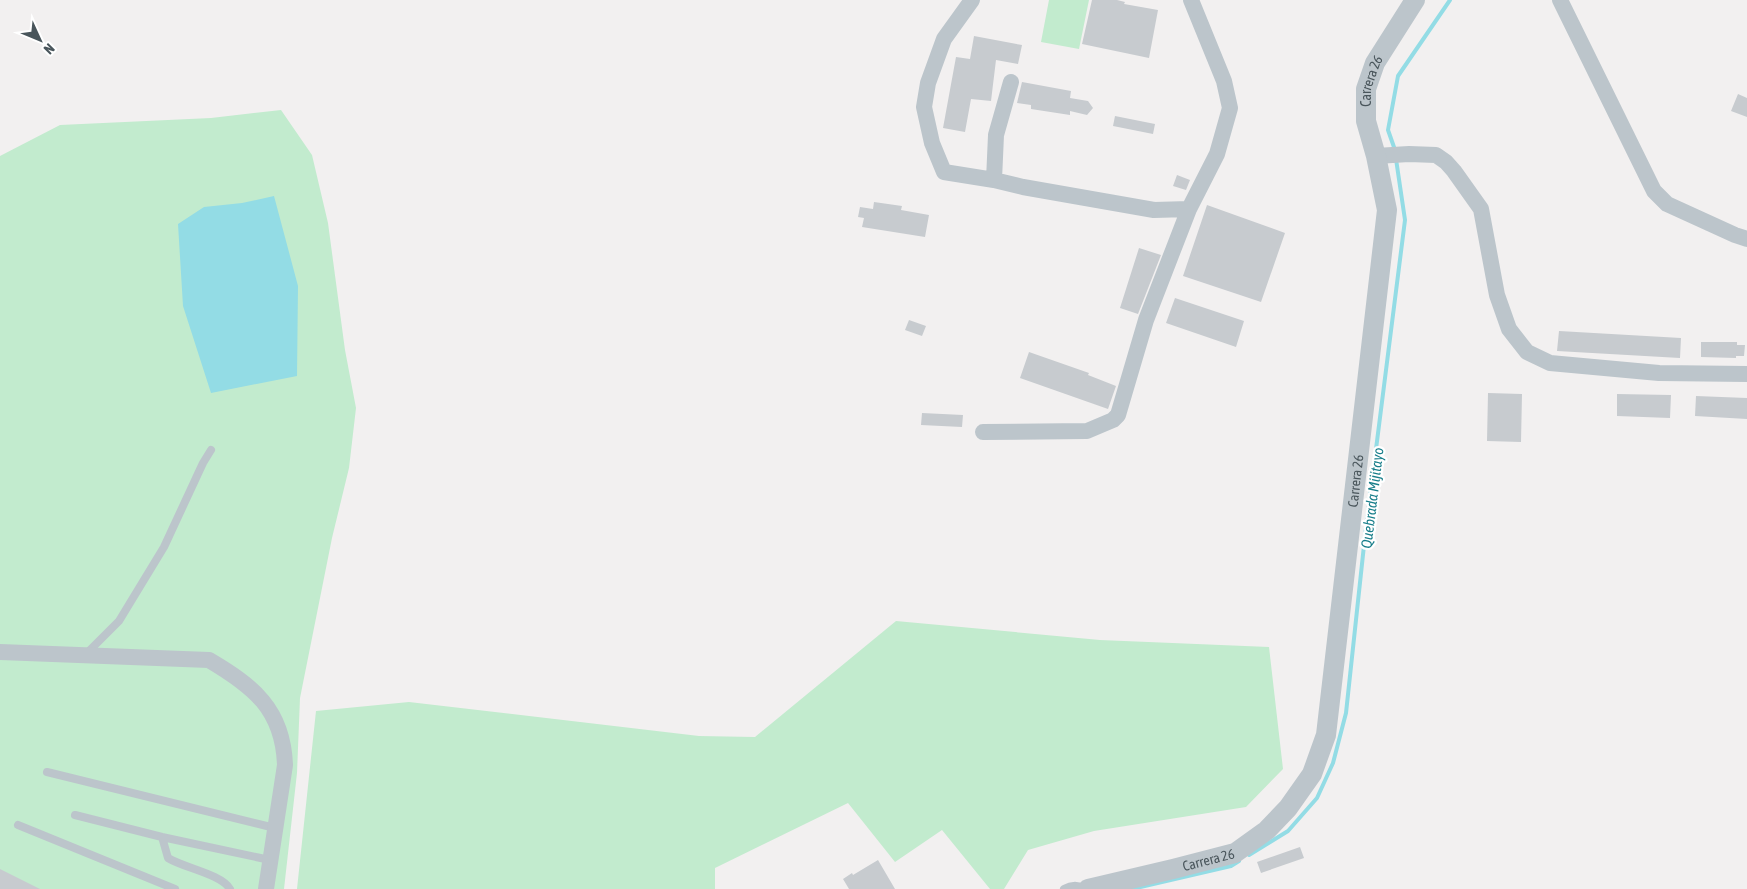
<svg xmlns="http://www.w3.org/2000/svg" width="1747" height="889" font-family="'Asap Condensed',sans-serif">
	<rect width="100%" height="100%" fill="#f2f0f0"/>
	<path fill="#c2ebce" d="M1049,0H1089L1079,49L1041,42Z
		M281,110L312,155L328,223L345,350L356,408L349,468L332,538L300,698L297,773L284,889H0V156L60,125L211,118Z
		M896,621L1100,640L1269,647L1283,769L1246,807L1094,831L1028,850L1004,889H990L942,830L895,862L848,803L715,868V889H297L316,711L409,702L699,736L755,737Z"/>
	<path fill="#93dce5" d="M274,196L298,286L297,376L211,393L183,306L178,224L204,207L242,203Z"/>
	<g fill="none" stroke-linecap="round" stroke-linejoin="round">
		<path stroke="#93dce5" stroke-width="4" d="M1395,150L1388,130L1398,76L1450,0
			M1249,855L1288,831L1317,798L1333,763L1346,713L1365,536L1405,220L1396,159
			M1132,889L1231,866L1239,861"/>
	</g>
	<path fill="#c7cbcf" d="M1092,0H1117L1125,2L1124,4L1158,10L1149,58L1082,44Z
		M974,36L1022,45L1018,64L996,60L991,101L971,99L965,132L943,128L956,57L970,59Z
		M1022,82L1071,91L1070,98L1088,101L1093,108L1087,115L1070,111V115L1031,109V105L1017,103Z
		M1738,94L1747,98V117L1731,111Z
		M1115,116L1155,124L1153,134L1113,126Z
		M1177,175L1190,180L1186,190L1173,186Z
		M874,202L902,206L901,210L929,215L925,237L862,227L864,218L858,217L860,207L873,209Z
		M1207,205L1285,233L1261,302L1183,276Z
		M1139,248L1161,255L1138,314L1120,308Z
		M1175,298L1244,321L1236,347L1166,323Z
		M909,320L926,326L922,336L905,330Z
		M1559,331L1681,338L1680,358L1557,351Z
		M1701,342H1737V345H1745L1744,356H1736V358L1701,357Z
		M1029,352L1089,373L1088,375L1116,386L1108,409L1020,378Z
		M1488,393L1522,394L1521,442L1487,441Z
		M1617,394L1671,395L1670,418L1617,416Z
		M1696,396L1747,398V419L1695,416Z
		M922,413L963,415L962,427L921,425Z
		M1300,847L1304,858L1261,873L1257,862Z
		M878,860L895,889H849L843,879L852,873L853,875Z
		M0,869L40,889H0Z"/>
	<g fill="none" stroke-linecap="round" stroke-linejoin="round">
		<path stroke="#bcc5cb" stroke-width="8" d="M86,654L119,621L164,547L203,463L211,450
			M47,772L275,828
			M75,815L162,837L270,860
			M18,825L175,889
			M162,837L168,858C184,868 221,874 230,889
			M1064,889C1071,885 1079,885 1086,889"/>
		<path stroke="#bcc5cb" stroke-width="16" d="M972,0L944,39L928,83L924,107L932,143L944,172L994,180
			M1560,0L1654,191L1667,204L1735,235L1747,239
			M1011,82L996,135L994,180L1023,187L1154,210L1189,209L1217,154L1230,108L1224,81L1191,0
			M1376,156L1409,154L1436,155L1446,162L1454,171L1481,209L1497,295L1509,329L1527,352L1550,363L1659,373L1747,374
			M983,432L1087,431L1113,420L1118,415L1146,320L1189,209
			M0,652L209,660C253,686 283,709 285,765L266,889"/>
		<path stroke="#bcc5cb" stroke-width="20" id="s1" d="M1088,889L1173,869L1235,853L1267,830L1288,808L1312,774L1326,735L1387,210L1376,156L1366,121V89L1375,63L1415,0"/>
	</g>
	<g text-anchor="middle" dominant-baseline="central" stroke-width="4.5" stroke-linejoin="round" paint-order="stroke">
		<g font-size="14" fill="#49555b" stroke="#fff">
			<text stroke="none"><textPath href="#s1" startOffset="965">Carrera 26</textPath></text>
			<text stroke="none"><textPath href="#s1" startOffset="560">Carrera 26</textPath></text>
			<text stroke="none"><textPath href="#s1" startOffset="124">Carrera 26</textPath></text>
		</g>
		<g font-size="15" font-style="italic" fill="#187e8a" stroke="#fff">
			<text transform="translate(1372 498) rotate(-83)">Quebrada Mijitayo</text>
		</g>
	</g>
	<g transform="translate(40 40) rotate(134)" stroke="#ffffff" stroke-width="4" paint-order="stroke">
	<path d="M0-4L9 19L0 12L-9 19Z" fill="#49555b"/>
	<text y="-8" font-size="14" font-weight="bold" text-anchor="middle" fill="#49555b">N</text>
	</g>
</svg>
